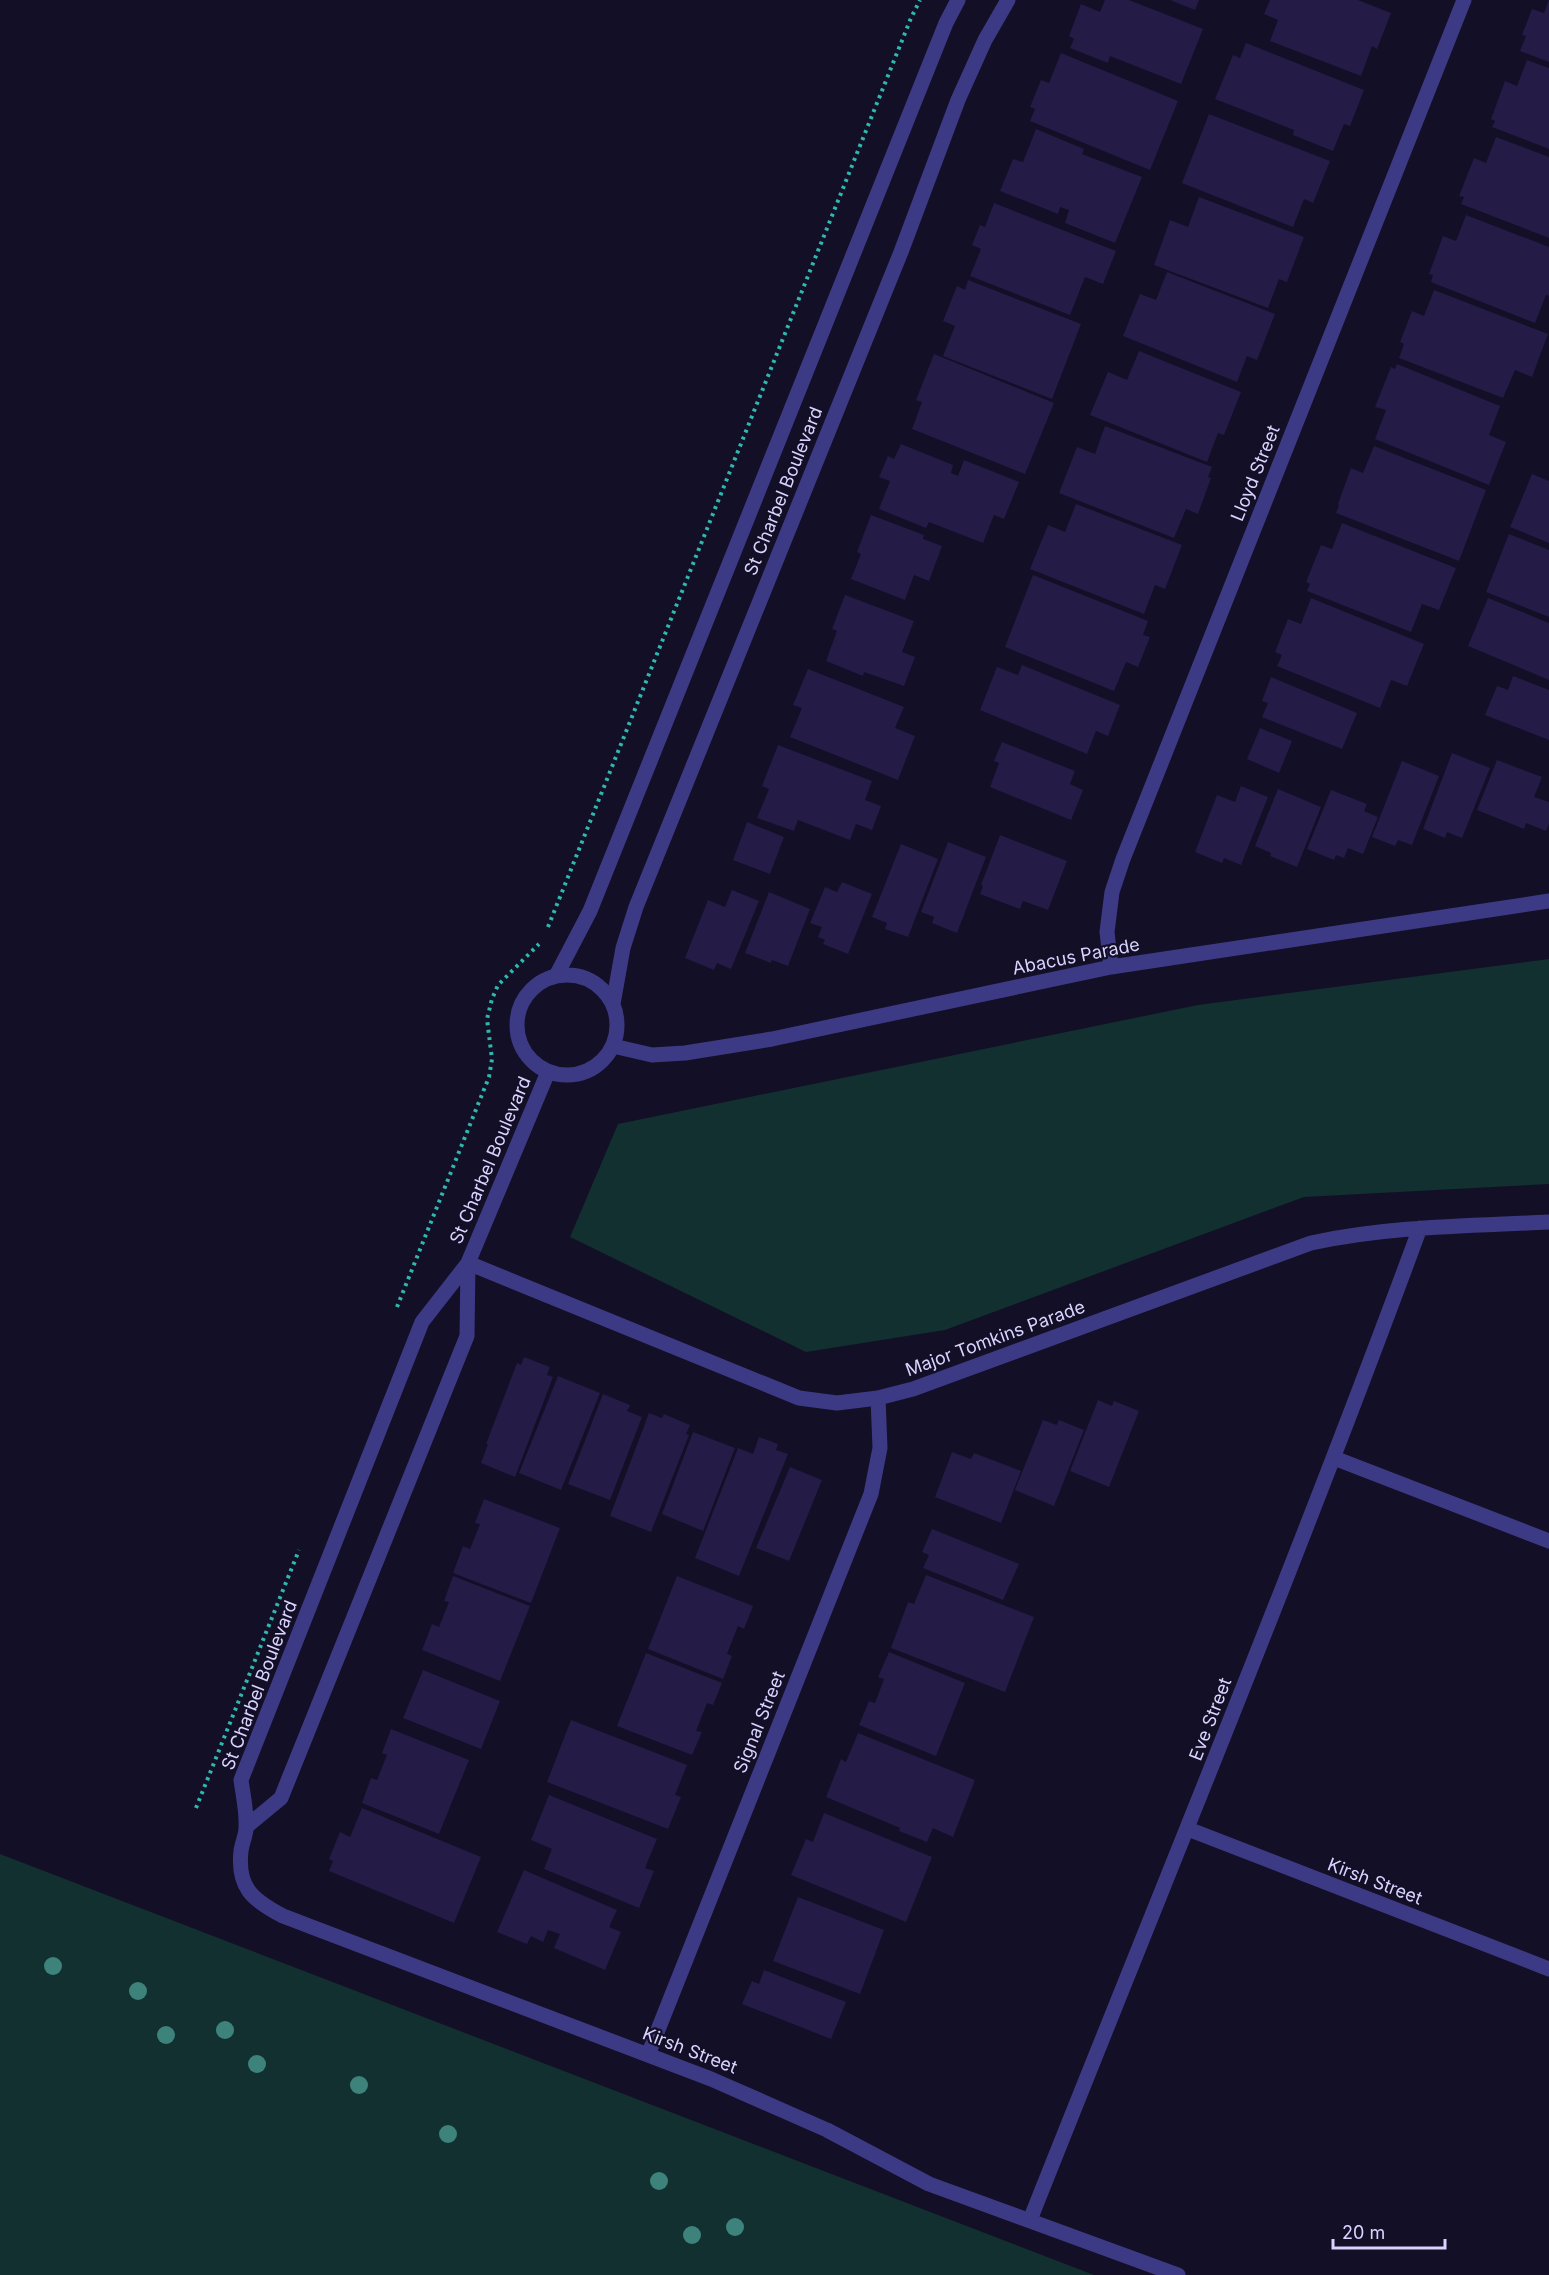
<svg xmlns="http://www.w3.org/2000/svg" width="1549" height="2275" font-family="Inter,sans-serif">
	<rect width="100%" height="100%" fill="#130f26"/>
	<path fill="#12302f" d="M1549,959V1184L1304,1197L945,1330L806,1352L570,1237L618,1124L1198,1005Z
		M0,1854L1094,2275H0Z"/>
	<path fill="#241b47" d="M1105,0H1129L1203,29L1181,84L1110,56L1108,63L1070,48L1074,39L1069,36L1081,4L1100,12Z
		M1170,0H1199L1195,10Z
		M1270,0H1358L1391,13L1377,49L1372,46L1361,76L1270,41L1278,20L1264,14Z
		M1549,0V62L1520,51L1526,36L1522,35L1532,9L1544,13Z
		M1246,43L1364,90L1350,126L1344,124L1333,151L1293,135L1294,130L1215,99L1233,55L1240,58Z
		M1061,53L1178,101L1150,170L1030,121L1035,109L1030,107L1041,80L1049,83Z
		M1527,60L1549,68V149L1492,127L1495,121L1491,119L1505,81L1517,86Z
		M1209,114L1330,161L1313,203L1304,199L1293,227L1182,183Z
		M1036,129L1084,149L1082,154L1142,177L1115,243L1065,223L1069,210L1060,207L1058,214L1000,191L1013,159L1023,162Z
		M1496,137L1549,157V238L1461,204L1464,197L1459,196L1474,158L1486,163Z
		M1199,197L1304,237L1287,282L1279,279L1268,308L1154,265L1170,220L1188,227Z
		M994,203L1116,251L1103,284L1085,277L1070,315L970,276L981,249L972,245L980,225L985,227Z
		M1466,215L1549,247V296L1546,295L1535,323L1431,282L1433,275L1429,274L1443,236L1456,241Z
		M1167,272L1275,314L1257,360L1247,356L1237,382L1123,336L1140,294L1156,300Z
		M968,280L1081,324L1052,399L943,356L955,326L943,321L957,286L965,290Z
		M1434,290L1548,334L1532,377L1515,370L1503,398L1399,358L1404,344L1400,342L1412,311L1424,316Z
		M1139,351L1241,392L1224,435L1218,433L1207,462L1090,415L1108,372L1127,380Z
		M934,354L1054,403L1025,474L912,429L922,402L916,400Z
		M1397,364L1500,406L1489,435L1506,442L1489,485L1375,439L1386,410L1375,407L1391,367L1395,369Z
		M1105,426L1212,467L1208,477L1211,478L1198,514L1186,509L1174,538L1059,493L1077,447L1095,454Z
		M901,444L953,465L951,473L958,476L964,460L1019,482L1004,519L994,515L983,543L929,522L926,528L879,509L890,481L879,477L888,456L894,459Z
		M1374,446L1486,490L1459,561L1336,513L1339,505L1338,504L1351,468L1363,473Z
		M1532,474L1549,481V543L1510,527Z
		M1076,504L1182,545L1165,589L1155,585L1144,614L1030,569L1048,525L1065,532Z
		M871,515L924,535L923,539L942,546L929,581L914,575L905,600L851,579L861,554L857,552Z
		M1342,523L1456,568L1439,610L1422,604L1411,632L1307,591L1310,584L1306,582L1321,545L1332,549Z
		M1509,534L1549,550V617L1486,592Z
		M1033,575L1148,621L1143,635L1150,637L1138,667L1126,662L1114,691L1005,647Z
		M845,595L914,621L902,652L915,657L904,686L864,672L863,676L826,661L837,631L832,629Z
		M1311,598L1424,644L1407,686L1391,680L1380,708L1277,666L1282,655L1275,652L1288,619L1301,624Z
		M1488,598L1549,623V680L1468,646Z
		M1022,665L1120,705L1108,736L1096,731L1087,754L980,710L997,667L1018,675Z
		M808,669L904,707L895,728L915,736L898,780L790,737L802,708L793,705Z
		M1513,676L1549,690V740L1485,715L1497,686L1508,690Z
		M1271,677L1357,713L1342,749L1262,717L1268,703L1262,701Z
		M1260,728L1292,741L1279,773L1247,759Z
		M1002,742L1075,771L1070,784L1083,790L1071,820L990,787L999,763L994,761Z
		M778,745L872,781L865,800L881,806L872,830L856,824L850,840L798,820L794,831L757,818L769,789L762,786Z
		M1452,753L1490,768L1462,838L1447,832L1445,838L1423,829Z
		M1497,760L1542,777L1534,797L1549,802V824L1546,831L1526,823L1524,829L1477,810Z
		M1402,761L1439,776L1412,845L1398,840L1395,846L1372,837Z
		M1241,786L1268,797L1241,865L1224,858L1222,863L1195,852L1217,795L1235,802Z
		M1278,789L1321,807L1297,867L1270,856L1271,853L1255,846Z
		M1331,790L1367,804L1364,811L1378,817L1363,854L1348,848L1344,858L1336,855L1334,860L1307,849Z
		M747,822L784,837L770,874L733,860Z
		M1000,835L1067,861L1048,910L1023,901L1020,909L980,894L983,886L981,885Z
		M948,842L986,857L957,933L932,923L934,917L921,912Z
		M901,844L938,859L908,937L885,929L887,923L872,917Z
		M842,882L872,894L848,954L823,944L825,940L818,937L822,927L810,923L825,887L837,892Z
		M732,890L759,901L731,969L717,963L714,970L685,958L708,900L725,907Z
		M769,892L810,909L788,966L772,960L771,963L745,953Z
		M524,1357L550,1367L547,1375L553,1377L515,1477L481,1463L488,1444H486L517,1363L521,1365Z
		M558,1376L600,1393L561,1490L519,1473Z
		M603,1394L630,1405L627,1411L642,1417L610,1500L568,1484Z
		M1098,1400L1112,1406L1114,1401L1139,1411L1109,1487L1070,1471Z
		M649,1413L662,1418L664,1414L690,1425L686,1434L689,1435L651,1532L610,1516Z
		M1043,1420L1057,1425L1059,1420L1084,1430L1054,1506L1015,1490Z
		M693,1432L735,1448L703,1531L662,1514Z
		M759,1437L778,1444L776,1450L788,1454L739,1576L695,1558L738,1448L753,1454Z
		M952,1452L971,1459L974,1453L1021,1471L1001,1523L935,1497Z
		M790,1467L822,1480L789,1561L756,1548Z
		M484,1499L560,1528L531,1603L453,1573L463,1546L470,1549L480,1524L475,1523Z
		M932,1529L1019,1564L1003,1600L923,1568L929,1555L922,1552Z
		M926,1575L1034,1617L1005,1692L891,1648L908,1602L914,1604Z
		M453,1576L530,1606L500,1681L422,1650L432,1624L439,1627L449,1602L444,1601Z
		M677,1576L753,1606L744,1629L738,1626L727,1654L732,1656L723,1679L648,1649Z
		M889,1652L965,1683L936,1756L859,1725L869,1701L875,1703L884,1679L878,1677Z
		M646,1653L722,1683L713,1705L707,1703L696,1731L702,1732L692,1755L617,1726Z
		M423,1670L500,1701L481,1749L403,1718Z
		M571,1720L687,1765L675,1795L681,1797L668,1829L547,1782Z
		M391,1729L469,1760L439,1834L362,1803L371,1778L377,1780L387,1755L382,1753Z
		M858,1733L975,1780L953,1837L933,1828L927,1842L899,1831L900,1828L826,1797L841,1759L846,1762Z
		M549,1795L657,1839L645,1868L654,1871L639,1908L544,1869L552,1849L531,1840Z
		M362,1808L481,1857L454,1923L329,1871L333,1861L329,1859L340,1832L350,1837Z
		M824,1813L932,1857L906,1922L791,1875L806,1839L813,1842Z
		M524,1870L617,1910L609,1927L621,1932L605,1970L554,1948L560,1934L548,1930L543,1942L531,1936L527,1944L497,1932Z
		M798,1897L884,1930L860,1994L773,1961Z
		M764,1970L846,2002L831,2039L742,2004L752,1981L759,1984Z"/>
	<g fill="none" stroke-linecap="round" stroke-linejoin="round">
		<path stroke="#2fb8b0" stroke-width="4" stroke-dasharray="3 4.5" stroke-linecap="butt" d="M548,927L911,18L920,0
			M397,1307L489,1077L492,1059L487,1019L492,999L498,985L539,944
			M196,1808L299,1550"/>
		<path stroke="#3d3a85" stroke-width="15" d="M1111,967L1107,932L1112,892L1123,859L1464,0
			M517 1025a50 50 0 1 1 100 0a50 50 0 1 1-100 0Z
			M556,976L590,911L946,23L958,0
			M613,1004L623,948L636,907L901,252L958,100L985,40L1008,0
			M613,1046L652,1055L685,1053L772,1039L1111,967L1549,901
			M548,1072L468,1263L422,1322L241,1780C243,1795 247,1812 246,1828C246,1835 242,1843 241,1851C237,1887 252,1900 283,1916L711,2079L827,2130L929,2184L1178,2275
			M468,1263L799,1398L837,1403L878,1398L913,1389L1311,1243C1389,1226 1469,1226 1549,1222
			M1334,1458L1549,1541
			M246,1827L281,1798L467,1336L468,1263
			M1188,1829L1549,1969
			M648,2055L871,1494L880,1448L878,1398
			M1030,2220C1161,1890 1297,1562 1420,1228"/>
	</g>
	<g fill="#3d827b">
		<circle cx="53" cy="1966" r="9"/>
		<circle cx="138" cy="1991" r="9"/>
		<circle cx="225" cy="2030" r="9"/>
		<circle cx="166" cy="2035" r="9"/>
		<circle cx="257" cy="2064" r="9"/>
		<circle cx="359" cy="2085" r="9"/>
		<circle cx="448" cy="2134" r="9"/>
		<circle cx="659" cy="2181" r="9"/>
		<circle cx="735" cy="2227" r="9"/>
		<circle cx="692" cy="2235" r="9"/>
	</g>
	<g text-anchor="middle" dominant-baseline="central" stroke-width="4.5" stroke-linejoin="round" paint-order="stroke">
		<g font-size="18" fill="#d9d4ff" stroke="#130f26">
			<text transform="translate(1255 473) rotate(-68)">Lloyd Street</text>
			<text transform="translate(783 491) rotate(-68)">St Charbel Boulevard</text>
			<text transform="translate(1076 956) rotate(-11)">Abacus Parade</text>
			<text transform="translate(490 1160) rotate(-67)">St Charbel Boulevard</text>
			<text transform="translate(995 1338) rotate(-20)">Major Tomkins Parade</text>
			<text transform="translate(259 1685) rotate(-69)">St Charbel Boulevard</text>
			<text transform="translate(1210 1719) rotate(-69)">Eve Street</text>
			<text transform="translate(759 1722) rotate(-68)">Signal Street</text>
			<text transform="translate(1375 1881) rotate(21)">Kirsh Street</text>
			<text transform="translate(690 2050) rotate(21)">Kirsh Street</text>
		</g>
	</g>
	<path d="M1333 2239v9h112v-9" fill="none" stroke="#d9d4ff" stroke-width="3"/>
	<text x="1342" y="2239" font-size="18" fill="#d9d4ff" stroke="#130f26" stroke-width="4.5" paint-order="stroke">20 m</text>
</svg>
